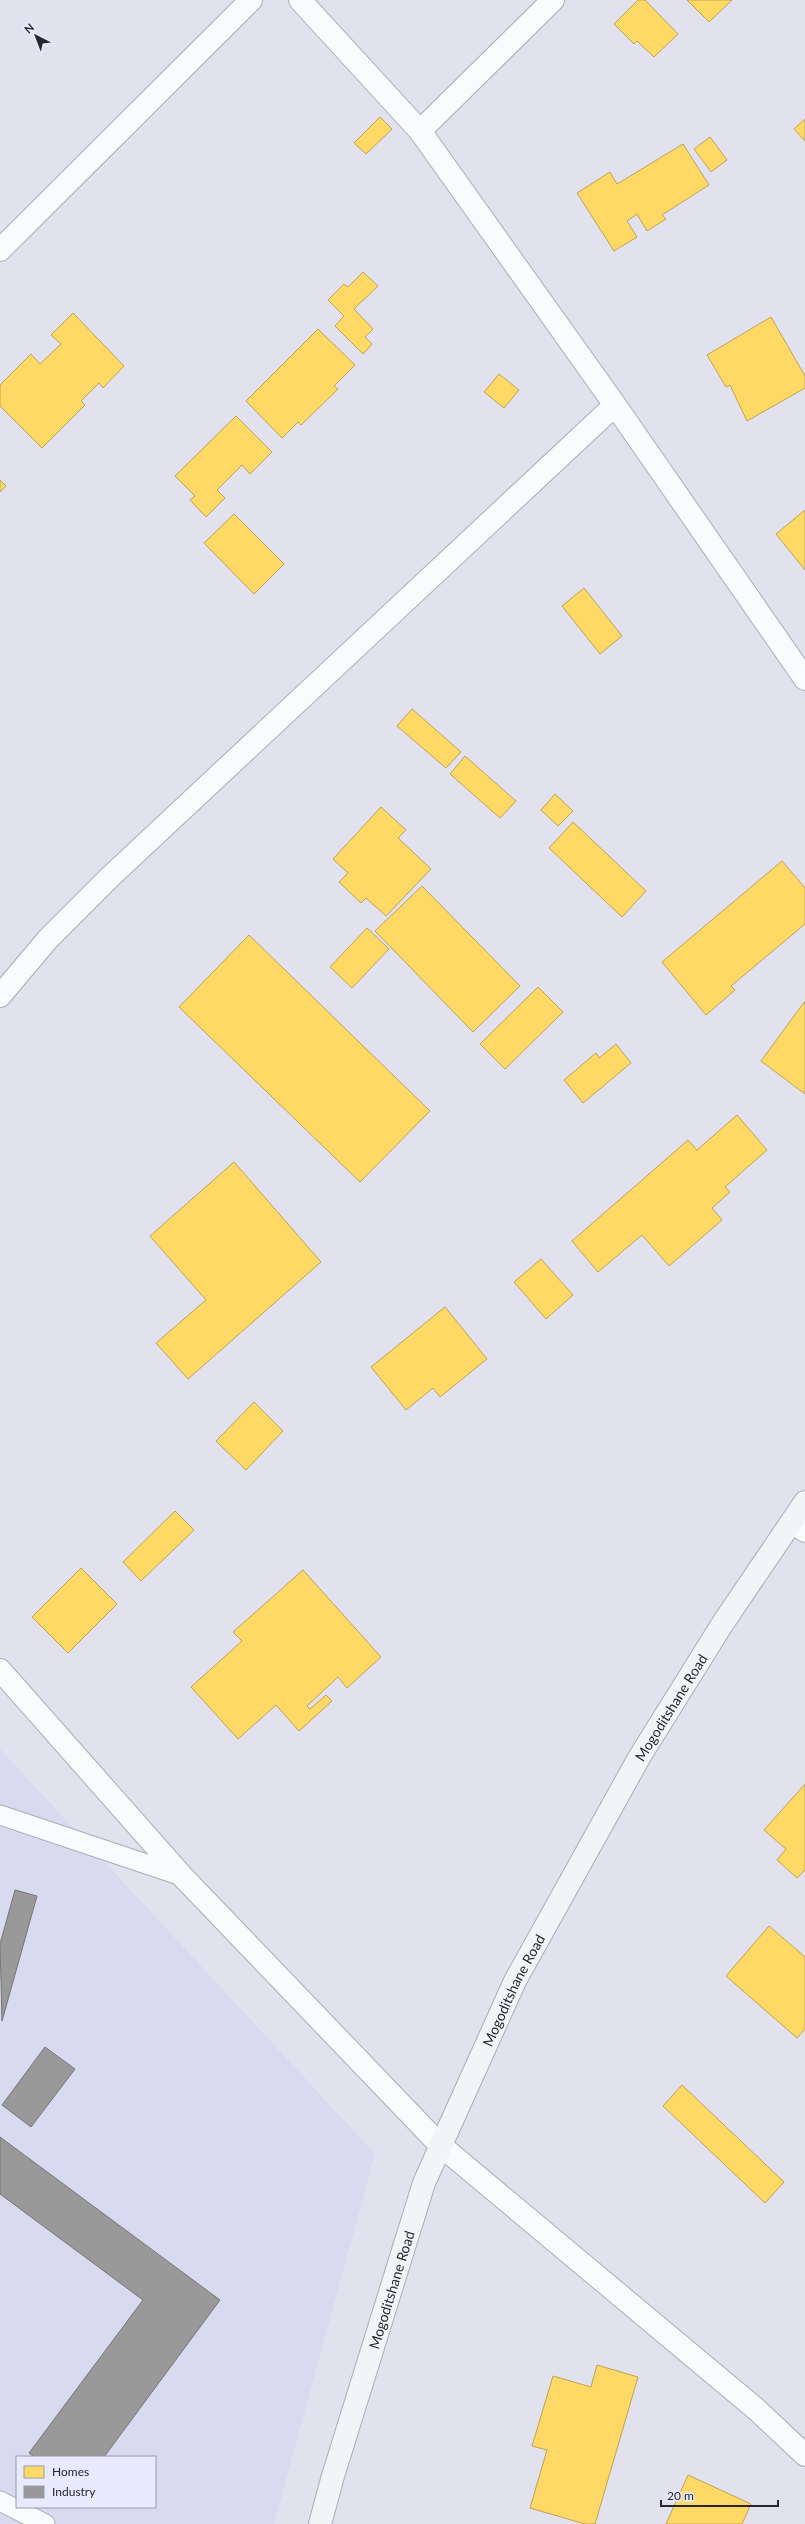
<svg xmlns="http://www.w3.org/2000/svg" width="805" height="2524" font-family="Lato,sans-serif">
	<rect width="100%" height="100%" fill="#e1e2ee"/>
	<path fill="#d8daf0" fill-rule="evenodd" d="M0,1749L375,2154L274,2524H0ZM17,2457H155V2507H17Z"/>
	<path fill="#ffd966" stroke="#bea355" d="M638,0H645L678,34L654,57L637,41L634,44L614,24Z
		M687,0H732L709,22Z
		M380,117L392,129L366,154L354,143Z
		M805,119V141L794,129Z
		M710,137L727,160L711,172L694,149Z
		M683,144L709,185L662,215L666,219L647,231L637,214L627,221L637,237L614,251L577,193L610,172L617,184Z
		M363,272L378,286L354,309L373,329L365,337L372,344L363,354L335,326L344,316L328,300L344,284L348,287Z
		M73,313L124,366L103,388L99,383L81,401L85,405L42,448L0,406V385L31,354L40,364L61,344L51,335Z
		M771,317L805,376V388L747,421L730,385L726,387L707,355Z
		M318,329L355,365L334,386L338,389L301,425L298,422L282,438L246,401Z
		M499,374L519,390L504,408L484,392Z
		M236,416L272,452L250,474L242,465L217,490L225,498L206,517L190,500L195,496L175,476Z
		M0,480L6,486L0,492Z
		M805,510V570L776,534Z
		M234,514L284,564L254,594L204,543Z
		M584,588L622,636L600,654L562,606Z
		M412,709L461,752L446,768L397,726Z
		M465,756L516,801L500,818L450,774Z
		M555,794L573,811L558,826L541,810Z
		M381,807L406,830L398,838L431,869L386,916L366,898L361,903L339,882L348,873L333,859Z
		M573,822L646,891L622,917L549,848Z
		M782,861L805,888V924L731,986L735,990L706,1015L662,962Z
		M422,886L520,986L473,1032L375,931Z
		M367,928L389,949L352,988L330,967Z
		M249,935L430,1111L360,1182L179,1007Z
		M538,987L563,1012L505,1069L480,1044Z
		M805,1001V1094L761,1061Z
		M616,1044L631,1063L583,1103L564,1080L596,1053L599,1058Z
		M737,1115L767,1150L725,1187L730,1192L712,1208L722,1220L669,1266L642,1235L598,1272L572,1241L688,1140L697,1150Z
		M234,1162L321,1262L188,1379L156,1343L206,1300L150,1236Z
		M541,1259L573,1295L546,1319L514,1282Z
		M445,1307L487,1359L440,1397L433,1388L406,1410L371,1367Z
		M254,1402L283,1431L246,1470L216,1441Z
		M175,1511L194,1530L141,1581L123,1562Z
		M81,1568L117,1604L68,1653L32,1617Z
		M303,1570L381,1657L347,1688L338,1677L307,1706L310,1709L326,1695L332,1701L299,1731L276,1705L238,1739L191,1687L242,1641L233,1632Z
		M805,1784V1870L797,1878L777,1860L786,1849L764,1830Z
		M769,1926L805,1957V2029L797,2038L726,1976Z
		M682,2085L784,2182L765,2203L663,2106Z
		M597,2365L638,2377L595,2524H585L530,2508L547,2450L532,2446L553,2376L591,2387Z
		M688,2475L751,2504L742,2524H666Z"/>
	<path fill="#999" stroke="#767679" d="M15,1890L37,1896L2,2021L0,1944Z
		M45,2047L75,2069L31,2127L2,2105Z
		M0,2137L220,2300L104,2457H35L29,2453L143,2300L0,2194Z"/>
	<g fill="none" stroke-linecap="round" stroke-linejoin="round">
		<g stroke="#abacb6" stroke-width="21">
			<path id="service" d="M0,1815L182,1876
				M0,2501L45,2524"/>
		</g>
		<g stroke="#abacb6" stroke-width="24">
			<path id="minor" d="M300,0L420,131L615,405L805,679
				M420,131L553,0
				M0,250L251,0
				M0,996L48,939L110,877L615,405
				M792,1522L805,1531
				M0,1670L182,1876L440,2145L756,2409L805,2455"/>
		</g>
		<g stroke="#abacb6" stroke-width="24">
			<g id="secondary">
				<path id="s1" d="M320,2524L333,2476L424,2183L515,1981L640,1756L723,1623L805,1502"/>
			</g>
		</g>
		<use href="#service" stroke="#fafbfc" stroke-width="19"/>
		<use href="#minor" stroke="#fafbfc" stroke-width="22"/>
		<use href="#secondary" stroke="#f2f4f8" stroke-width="22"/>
	</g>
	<g text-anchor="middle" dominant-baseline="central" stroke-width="4" stroke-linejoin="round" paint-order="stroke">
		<g font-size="14" fill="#25262e" stroke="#e8ebfd">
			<text stroke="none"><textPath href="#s1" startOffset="893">Mogoditshane Road</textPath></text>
			<text stroke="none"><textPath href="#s1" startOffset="569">Mogoditshane Road</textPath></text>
			<text stroke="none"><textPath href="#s1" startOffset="245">Mogoditshane Road</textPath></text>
		</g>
	</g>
	<rect x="16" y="2456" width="140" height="52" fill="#e8ebfd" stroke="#9a9caa"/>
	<rect x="24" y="2466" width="20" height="12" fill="#ffd966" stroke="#9a9caa"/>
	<text x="52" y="2476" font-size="12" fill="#25262e">Homes</text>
	<rect x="24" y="2486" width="20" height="12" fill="#999999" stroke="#9a9caa"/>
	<text x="52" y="2496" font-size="12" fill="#25262e">Industry</text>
	<g transform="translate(36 36) rotate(318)" stroke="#e8ebfd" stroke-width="3" paint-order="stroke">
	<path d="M0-3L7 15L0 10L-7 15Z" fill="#25262e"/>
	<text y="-6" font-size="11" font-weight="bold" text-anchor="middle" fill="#25262e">N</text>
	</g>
	<path d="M661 2500v6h117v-6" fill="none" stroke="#25262e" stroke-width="2"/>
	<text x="667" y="2500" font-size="12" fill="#25262e" stroke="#e8ebfd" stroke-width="3" paint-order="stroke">20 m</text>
</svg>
